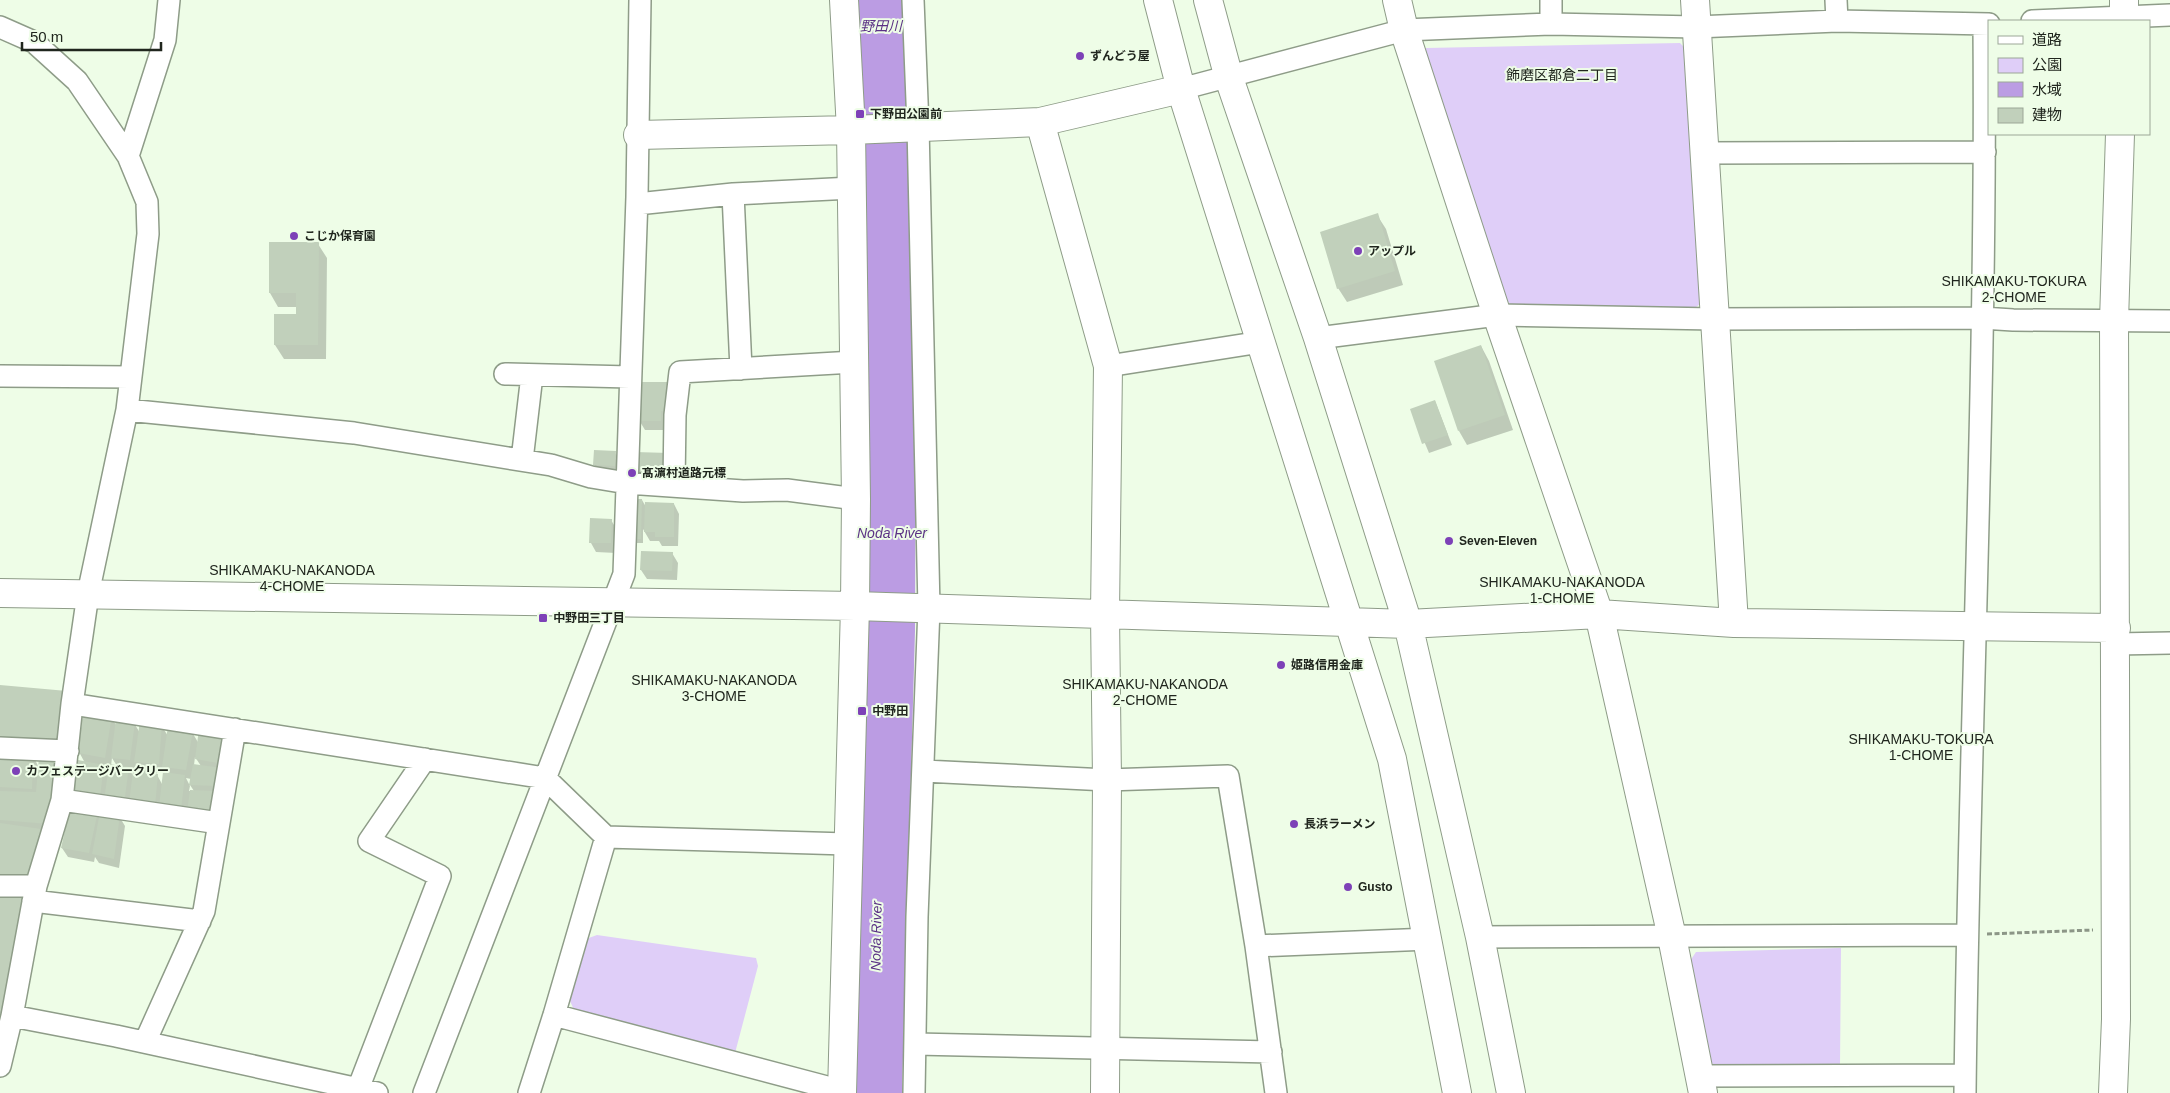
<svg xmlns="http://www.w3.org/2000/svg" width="2170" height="1093" font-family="Arial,'Noto Sans JP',sans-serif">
	<rect width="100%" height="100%" fill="#eefde7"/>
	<path fill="#dfcef8" d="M1680,43L1685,48L1700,304L1691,311L1514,307L1505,299L1423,54L1426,48Z
		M597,935L756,958L758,966L735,1053L575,1012L570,1001L586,939Z
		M1841,948L1840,1067L1718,1068L1708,1060L1690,961L1696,952Z"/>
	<path fill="#bb9ce3" d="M856,0H904L916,374L915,631L902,1093H854C865,729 879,364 856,0Z"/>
	<path fill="#0003" fill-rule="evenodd" d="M1377,215L1386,229L1403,285L1347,302L1338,288Z
		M318,244L327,258L326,359H284L275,345L297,316V307H278L270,293Z
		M1481,346L1489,361L1513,430L1467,445L1459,431Z
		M669,384L666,430H645L639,420Z
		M1435,401L1452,445L1429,453L1411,410Z
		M615,453L618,457L617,470L597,469L594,465Z
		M668,455L673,483L642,481L636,472Z
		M642,500L646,507L674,504L679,514L678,546H662L659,541H650L643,529V543H637L634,538Z
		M611,520L617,530L616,553L596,552L591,543Z
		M672,553L678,563L677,580L647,579L641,570Z
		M0,686L39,768L54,833L0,888Z
		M111,716L116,725L134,723L140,733L161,725L168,736L192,732L199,744L229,736L219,823L84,805L85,763L79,752ZM195,757L201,766L194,765ZM112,758L117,766H111ZM136,763L142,772L135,771ZM103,766L110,767L108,775ZM129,769H134V777ZM156,773H164L162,784ZM186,778L191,779L190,785L194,791H189L190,786Z
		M97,812L100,818L119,816L125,826L119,868L99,863L95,857L94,862L68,857L62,848Z
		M0,896L35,915L0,1037Z"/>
	<path fill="#c1d0bb" d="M1378,213L1395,271L1337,289L1320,232Z
		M269,242H319L318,345H274V314H296V293H269Z
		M1481,345L1505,415L1458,431L1434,361Z
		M639,382H670L669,412L661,411V421H638Z
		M1435,400L1448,435L1422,444L1410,409Z
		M594,450L616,451L615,466L593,465Z
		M635,452L669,453V473L635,472Z
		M634,499H642L641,539H633Z
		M645,502L674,503V537H655V532H644Z
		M590,518L612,519L611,543H589Z
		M641,551L673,552L672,571L640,570Z
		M0,685L67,691L63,744L0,741Z
		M83,712L112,715L105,758L78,753Z
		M116,718L135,722L130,760L111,758Z
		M140,721L162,724L159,764L134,762Z
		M168,726L193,731L186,770L162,767Z
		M199,729L229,735L224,764L195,759Z
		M0,754L33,756L32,789L0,787Z
		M39,757L58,760L49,824L0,820V791L36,792Z
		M78,760L104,765L100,797L77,796L70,787Z
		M109,764L129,767L124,804L104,801Z
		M193,764L222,768L218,786L189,785Z
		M133,770L158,774L155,806L129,804Z
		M163,772L185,775L181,810L159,807Z
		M190,790L217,791L214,814L187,812Z
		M76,806L98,811L89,853L61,848L69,813Z
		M100,812L120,815L114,859L92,854Z
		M0,823L48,830L32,880L0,879Z
		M24,894L1,1011H0V895Z"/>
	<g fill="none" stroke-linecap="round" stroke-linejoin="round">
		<g stroke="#8e9c88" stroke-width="24">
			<path id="street" d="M913,0L918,126L929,608L917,917L914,1093
				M1551,0V24
				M1836,0L1837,21
				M2032,21L2170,15
				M0,27L34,42L77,81L128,156L147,202L148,234L127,410L88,594L72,704L62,800L36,886L12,1016L0,1066
				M1181,89L1404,30L1551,24L1696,27L1837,21L1989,24
				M1705,153L1985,152
				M128,156L165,40L169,0
				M733,194L741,369
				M637,204L733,194L852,188
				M1318,338L1497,315L1714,319L1982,318L2013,320L2170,321
				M1108,366L1261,342
				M505,374L630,377
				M0,376L131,377
				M127,410L354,433L551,465L591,477L627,483L743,491L787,490L856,499
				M522,460L532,375
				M674,484L675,415L680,372L854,362
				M2116,644L2170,643
				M72,704L545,778L606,837L847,844
				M0,748L68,751
				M924,771L1107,780L1228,776L1256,946L1276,1093
				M62,800L219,823
				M0,886H36
				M33,901L200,921
				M1480,937L1966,935
				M1256,946L1429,939
				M554,1015L842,1091
				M12,1016L116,1036L377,1093
				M145,1042L204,911L235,729
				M916,1044L1271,1052
				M1700,1076L1965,1075
				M358,1089L440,876L369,841L425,759
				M424,1093L624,574L637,197L640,0
				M529,1093L554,1015L606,837
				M1965,1093C1969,737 1987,380 1984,24"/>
		</g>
		<g stroke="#8e9c88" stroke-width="30">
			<path id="secondary" d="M1158,0L1181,89L1392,759L1457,1093
				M1208,0L1229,78L1318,338L1408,624L1480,937L1511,1093
				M1397,0L1404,30L1497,315L1599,614L1672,937L1703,1093
				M1695,0L1734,623
				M2124,0V21
				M1040,122L1108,366L1105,614L1107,780L1105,1093
				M638,135L851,130L1040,122L1181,89
				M0,593L855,606L1408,624L1599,614L1734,623L2116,628
				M842,1093L855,606L856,499L851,130L844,0
				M2113,1093L2116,1019L2114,321L2120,134"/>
		</g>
		<path stroke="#8c9687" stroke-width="3" stroke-dasharray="5 2.5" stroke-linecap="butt" d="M1987,934L2093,930"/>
		<use href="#street" stroke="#fff" stroke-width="21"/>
		<use href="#secondary" stroke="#fff" stroke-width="28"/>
	</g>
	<g fill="#7d41b7" stroke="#eefde7" stroke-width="2">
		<circle cx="1080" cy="56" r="5"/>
		<rect x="855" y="109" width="10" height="10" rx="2.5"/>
		<circle cx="294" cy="236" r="5"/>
		<circle cx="1358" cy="251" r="5"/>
		<circle cx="632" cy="473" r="5"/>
		<circle cx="1449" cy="541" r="5"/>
		<rect x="538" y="613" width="10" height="10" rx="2.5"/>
		<circle cx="1281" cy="665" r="5"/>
		<rect x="857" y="706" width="10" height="10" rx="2.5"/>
		<circle cx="16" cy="771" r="5"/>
		<circle cx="1294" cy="824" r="5"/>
		<circle cx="1348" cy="887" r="5"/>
	</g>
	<g text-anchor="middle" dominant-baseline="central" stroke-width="4" stroke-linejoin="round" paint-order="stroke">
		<g font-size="12" font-weight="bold" fill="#20261e" stroke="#eefde7" text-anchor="start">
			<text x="1090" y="56">ずんどう屋</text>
			<text x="870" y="114">下野田公園前</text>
			<text x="304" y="236">こじか保育園</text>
			<text x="1368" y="251">アップル</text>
			<text x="642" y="473">髙濵村道路元標</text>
			<text x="1459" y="541">Seven-Eleven</text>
			<text x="553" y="618">中野田三丁目</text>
			<text x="1291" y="665">姫路信用金庫</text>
			<text x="872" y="711">中野田</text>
			<text x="26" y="771">カフェステージバークリー</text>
			<text x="1304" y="824">長浜ラーメン</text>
			<text x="1358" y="887">Gusto</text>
		</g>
		<g font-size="14" font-style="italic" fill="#5b3285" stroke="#eefde7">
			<text x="881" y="26">野田川</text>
			<text x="892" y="533">Noda River</text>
			<text transform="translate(876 936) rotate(-89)">Noda River</text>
		</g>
		<g font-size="14" fill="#20261e" stroke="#eefde7">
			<text x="1562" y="75">飾磨区都倉二丁目</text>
			<text x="2014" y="281">SHIKAMAKU-TOKURA<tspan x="2014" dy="16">2-CHOME</tspan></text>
			<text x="292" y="570">SHIKAMAKU-NAKANODA<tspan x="292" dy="16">4-CHOME</tspan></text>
			<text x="1562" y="582">SHIKAMAKU-NAKANODA<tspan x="1562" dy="16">1-CHOME</tspan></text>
			<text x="714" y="680">SHIKAMAKU-NAKANODA<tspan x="714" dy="16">3-CHOME</tspan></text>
			<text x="1145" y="684">SHIKAMAKU-NAKANODA<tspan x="1145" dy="16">2-CHOME</tspan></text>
			<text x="1921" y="739">SHIKAMAKU-TOKURA<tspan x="1921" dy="16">1-CHOME</tspan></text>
		</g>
	</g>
	<rect x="1988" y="20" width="162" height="115" fill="#eefde7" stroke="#9ca797"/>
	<rect x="1998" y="36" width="25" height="8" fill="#ffffff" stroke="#9ca797"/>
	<text x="2032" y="45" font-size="15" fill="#20261e">道路</text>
	<rect x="1998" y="58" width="25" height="15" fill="#dfcef8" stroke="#9ca797"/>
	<text x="2032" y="70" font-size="15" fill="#20261e">公園</text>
	<rect x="1998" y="82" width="25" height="15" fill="#bb9ce3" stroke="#9ca797"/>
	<text x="2032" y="95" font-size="15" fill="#20261e">水域</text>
	<rect x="1998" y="108" width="25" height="15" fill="#c1d0bb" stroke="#9ca797"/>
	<text x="2032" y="120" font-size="15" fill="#20261e">建物</text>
	<path d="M22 42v8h139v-8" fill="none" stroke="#20261e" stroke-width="2.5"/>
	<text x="30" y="42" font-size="15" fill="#20261e" stroke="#eefde7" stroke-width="4" paint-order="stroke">50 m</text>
</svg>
